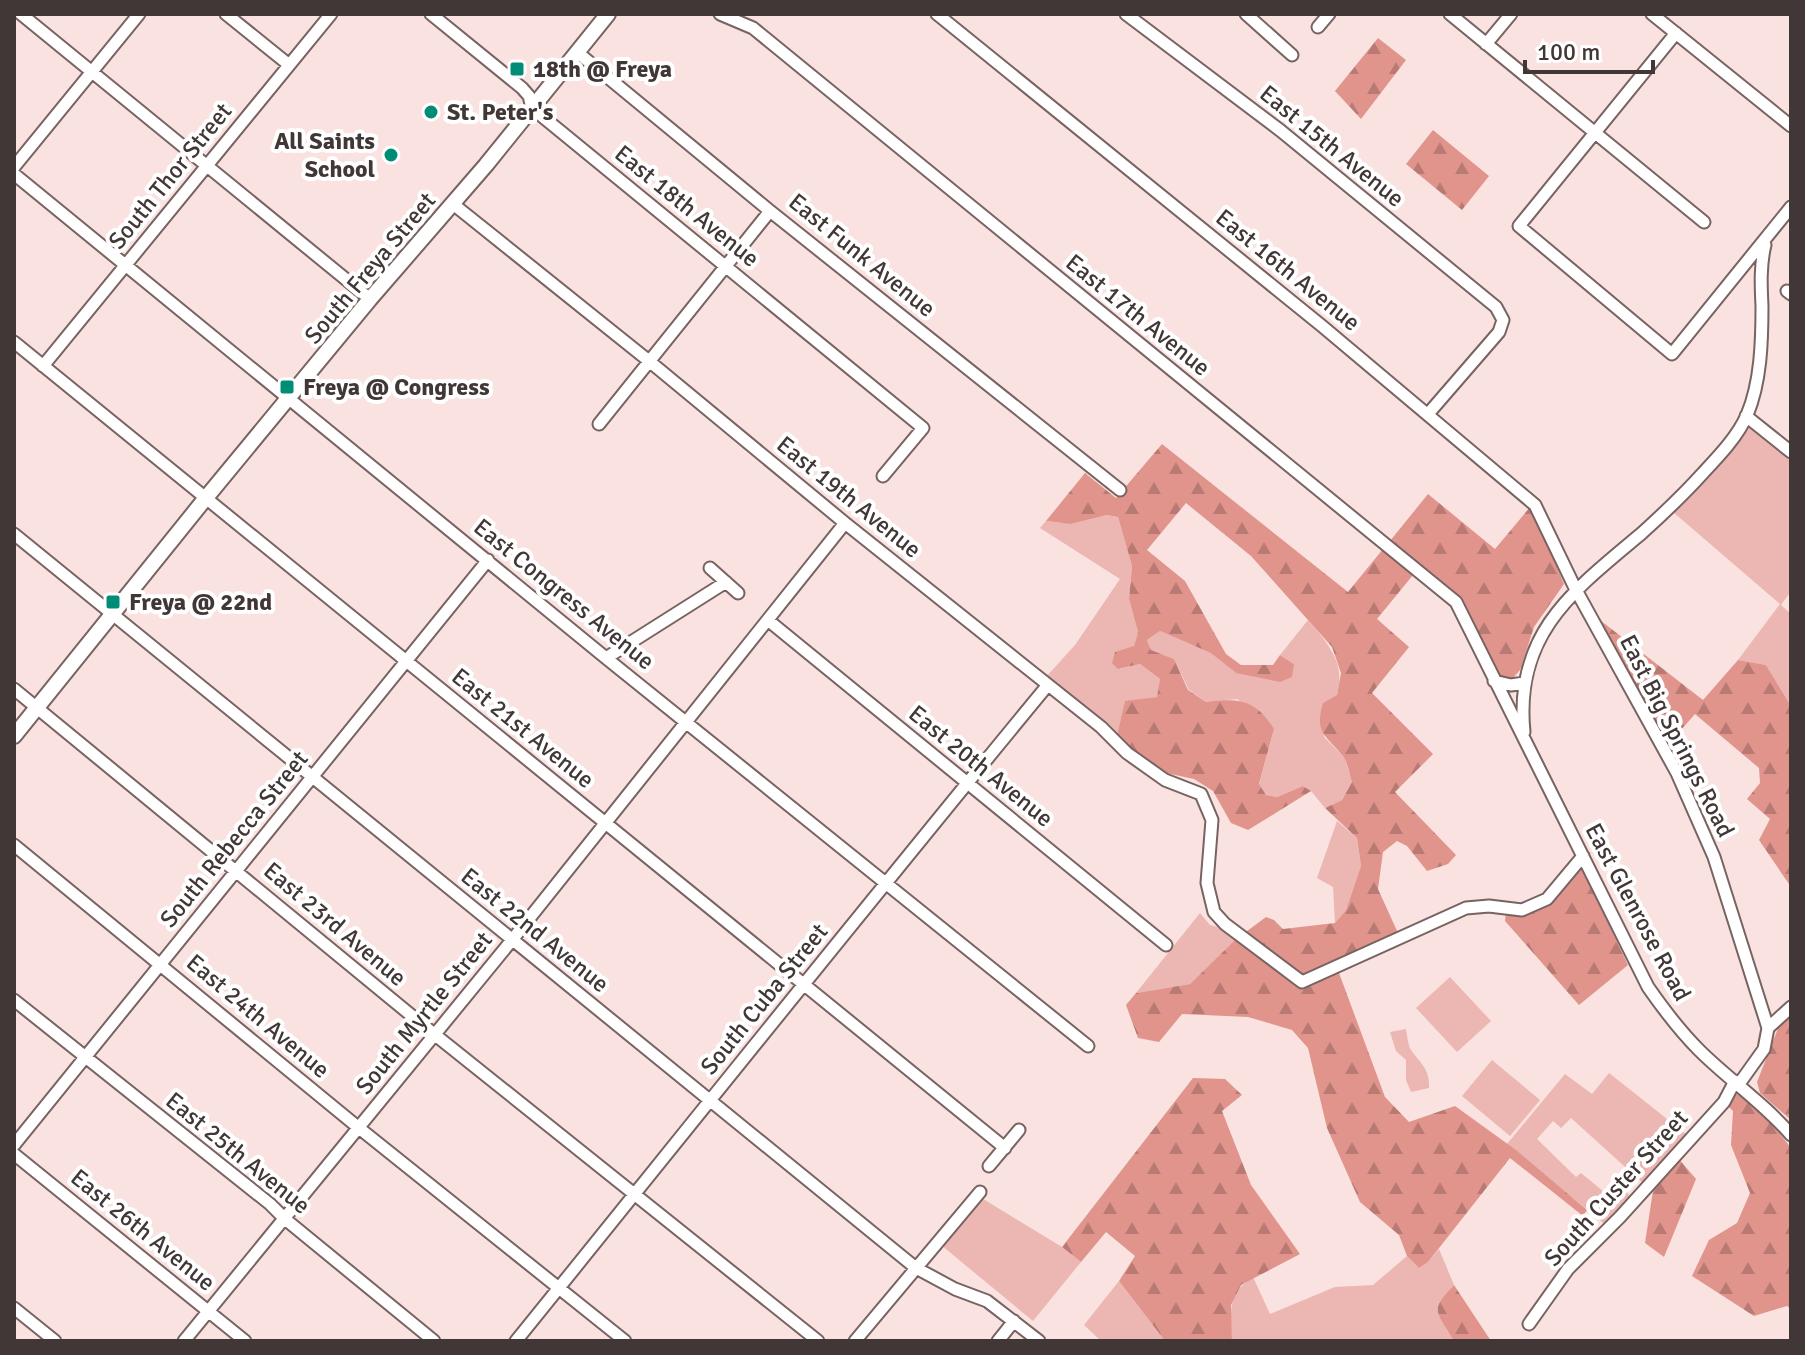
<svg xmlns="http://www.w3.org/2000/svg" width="1805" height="1355" font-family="Signika,sans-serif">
	<defs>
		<pattern id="forest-firs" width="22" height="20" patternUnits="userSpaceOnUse" patternTransform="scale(2)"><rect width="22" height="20" fill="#e1948c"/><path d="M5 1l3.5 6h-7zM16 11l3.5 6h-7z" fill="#b87a73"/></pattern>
	</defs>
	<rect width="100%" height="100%" fill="#f9e2df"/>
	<path fill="#ecb7b2" d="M1750,427L1791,458V591L1781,605L1791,614V706L1766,665L1738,660L1780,604L1673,512L1707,478L1743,429Z
		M1107,515L1118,517L1132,566L1129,599L1138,632L1134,646L1119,669L1140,664L1160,679L1158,697L1125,702L1117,735L1103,720L1046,677L1075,645L1120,579L1040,528L1046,521L1071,524Z
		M1308,620C1352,670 1342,678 1324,737L1345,758L1352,782L1342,800L1325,808L1311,791L1303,786L1277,797L1266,795L1259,785L1274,729L1237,699L1206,702L1189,690L1174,659L1151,650L1147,640L1160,631L1212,653L1236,673L1294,664L1280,655Z
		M1337,821L1357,838L1361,866L1346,910L1335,923L1333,887L1317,878Z
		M1200,913L1210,925L1218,927L1235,940L1190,984L1136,993Z
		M1450,977L1491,1021L1457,1052L1416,1008Z
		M1406,1029C1407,1035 1408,1045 1411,1050C1421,1064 1430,1069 1429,1088L1411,1092L1406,1080V1060L1396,1051L1390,1032Z
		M1492,1060L1540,1100L1510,1136L1462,1096Z
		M1609,1073L1686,1134L1644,1184L1571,1118L1561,1128L1553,1121L1537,1139L1576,1177L1581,1173L1609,1196L1617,1187L1633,1197L1607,1226L1507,1144L1565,1074L1592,1094Z
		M980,1197L1062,1247L1081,1262L1033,1321L941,1245Z
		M1439,1249L1454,1285C1428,1311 1437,1312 1454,1341H1232C1231,1313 1226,1294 1253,1277L1270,1314L1335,1287L1373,1285L1407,1256L1419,1268L1428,1262Z
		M1119,1281L1165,1341H1101L1084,1325Z"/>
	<path fill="url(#forest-firs)" d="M1378,38L1406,60L1361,119L1335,91Z
		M1433,130L1489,176L1462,210L1406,164Z
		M1162,444L1348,592L1383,549L1413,575L1377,619L1409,647L1372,693L1433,754L1395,792L1456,855L1448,864L1427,871L1407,846L1397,841L1383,852L1378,889L1403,944L1339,973L1385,1097L1409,1122L1455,1106L1516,1150L1587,1210L1583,1216L1510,1158L1428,1262L1419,1268L1407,1256L1399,1235L1360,1202L1327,1128L1308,1048L1292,1030L1248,1017L1182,1014L1159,1042L1138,1038L1126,1005L1136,993L1190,984L1235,940L1266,917L1274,920L1283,929L1335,923L1346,910L1361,866L1357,838L1325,808L1342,800L1352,782C1349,773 1348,763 1343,756C1326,735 1314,733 1323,703L1337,695L1341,673L1332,647L1251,556L1186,503L1147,550L1185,581L1226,654L1241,665H1273L1280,655L1294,664L1292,677L1280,682L1236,673L1211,653L1160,631L1147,640L1151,650L1174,659L1188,690L1206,702C1239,698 1255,699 1274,729L1259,784L1266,795L1277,797L1303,786L1311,791L1248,830L1231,823L1213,791L1194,779L1166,773L1138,757L1117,735L1125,701L1157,697L1160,679L1140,664L1118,669L1112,663L1115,652L1134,646L1138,632L1129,599L1132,566L1118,517L1107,515L1071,524L1046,521L1085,473L1116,498Z
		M1428,494L1495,549L1531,506L1564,584L1534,627L1520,670L1512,679L1496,674L1458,596L1390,541Z
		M1596,617L1703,700L1738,660L1766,665L1791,706V887L1759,840L1770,819L1747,799L1760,783L1759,768L1695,714L1666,747Z
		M1581,864L1628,965L1579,1005L1505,921L1506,912C1545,917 1558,891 1581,864Z
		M1791,1013V1120L1760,1093L1757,1082L1779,1026Z
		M1193,1078L1225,1079L1242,1095L1222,1111L1251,1185L1300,1254L1241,1285L1231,1305L1232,1341H1165L1119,1281L1135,1256L1106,1232L1081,1262L1062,1247Z
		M1735,1094L1740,1095L1768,1119L1791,1148V1309L1787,1306L1754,1316L1692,1276L1709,1240L1737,1223L1750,1193L1731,1145L1733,1111L1726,1104Z
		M1678,1158L1696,1179L1664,1257L1645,1243L1654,1184Z
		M1454,1285L1491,1341H1454C1437,1312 1428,1311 1454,1285Z"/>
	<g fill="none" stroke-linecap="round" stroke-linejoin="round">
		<g stroke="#776361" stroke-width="15">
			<path id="minor" d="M21,14L370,299
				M226,14L288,64
				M431,14L522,88L529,96L532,108L923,428L883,476
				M720,14L753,28L1456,602L1648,987C1664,1010 1680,1031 1699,1050C1729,1080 1764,1103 1791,1135
				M937,14L1322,326L1535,505L1576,590L1677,773L1714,857L1768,1028L1764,1049L1739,1084
				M1126,14L1281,131L1496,307L1503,320L1499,332L1428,414
				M1246,14L1292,55
				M1450,14L1704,222
				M1652,14L1791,126
				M1318,27L1329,14
				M1676,33L1519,226L1672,354L1791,207
				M1486,44L1511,14
				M577,52L770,211L1120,490
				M14,167L139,14
				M14,174L606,658L1088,1046
				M453,204L649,361L845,523L1101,727L1127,753L1165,780L1201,794L1212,820L1207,883L1214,912L1225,924L1302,982L1466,908L1489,906L1522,910L1547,899L1583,856
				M1787,291L1791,294
				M14,342L1005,1148
				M43,366L331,14
				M1746,416L1791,452
				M599,424L770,211
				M14,534L916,1268L955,1289L987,1301L1039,1341
				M710,568L738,593
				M769,621L1166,945
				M606,658L726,582
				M1494,681L1511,685L1524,683
				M14,689L434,1034L818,1341
				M1524,732C1514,633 1574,590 1642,533C1663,514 1684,494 1703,473C1719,456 1738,436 1747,415C1761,382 1762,341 1762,306C1761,286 1760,265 1765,245
				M14,845L359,1128L625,1341
				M14,1000L270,1204L285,1219L434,1341
				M1768,1028L1791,1007
				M14,1145L488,560
				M14,1154L245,1341
				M989,1166L1019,1130
				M14,1308L55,1341
				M1529,1324L1568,1269L1620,1217L1724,1102L1735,1081
				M184,1341L512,940L845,523
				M516,1341C693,1122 868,903 1047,686
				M855,1341L980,1192
				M998,1341L1014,1321"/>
		</g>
		<g stroke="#776361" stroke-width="18">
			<path id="major" d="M14,736L205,499L370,299L486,165L608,14"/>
		</g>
		<use href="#minor" stroke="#fff" stroke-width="11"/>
		<use href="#major" stroke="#fff" stroke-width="14"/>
	</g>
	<g fill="#008d76" stroke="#fff" stroke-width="3">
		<rect x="509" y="61" width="16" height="16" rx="4"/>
		<circle cx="431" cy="112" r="8"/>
		<circle cx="391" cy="155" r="8"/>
		<rect x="279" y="379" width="16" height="16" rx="4"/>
		<rect x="105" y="594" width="16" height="16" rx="4"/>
	</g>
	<g text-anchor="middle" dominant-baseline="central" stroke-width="8" stroke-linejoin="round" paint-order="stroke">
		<g font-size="24" font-weight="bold" fill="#413736" stroke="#fff" text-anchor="start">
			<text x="533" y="69">18th @ Freya</text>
			<text x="447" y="112">St. Peter's</text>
			<text x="375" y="141" text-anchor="end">All Saints<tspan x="375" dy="28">School</tspan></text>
			<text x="303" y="387">Freya @ Congress</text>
			<text x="129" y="602">Freya @ 22nd</text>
		</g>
		<g font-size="24" fill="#413736" stroke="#fff">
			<text transform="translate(1332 146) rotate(39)">East 15th Avenue</text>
			<text transform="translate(170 176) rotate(-51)">South Thor Street</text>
			<text transform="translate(687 206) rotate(39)">East 18th Avenue</text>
			<text transform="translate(862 255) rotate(39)">East Funk Avenue</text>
			<text transform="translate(370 268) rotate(-50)">South Freya Street</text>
			<text transform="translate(1288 270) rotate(39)">East 16th Avenue</text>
			<text transform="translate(1138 315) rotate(39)">East 17th Avenue</text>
			<text transform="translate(849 497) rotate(39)">East 19th Avenue</text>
			<text transform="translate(564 594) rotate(39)">East Congress Avenue</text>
			<text transform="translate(523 728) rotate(39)">East 21st Avenue</text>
			<text transform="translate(1677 736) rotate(63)">East Big Springs Road</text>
			<text transform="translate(981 766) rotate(39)">East 20th Avenue</text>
			<text transform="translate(234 839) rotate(-51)">South Rebecca Street</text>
			<text transform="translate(1638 912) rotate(62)">East Glenrose Road</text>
			<text transform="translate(335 924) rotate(40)">East 23rd Avenue</text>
			<text transform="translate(535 930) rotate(39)">East 22nd Avenue</text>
			<text transform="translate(764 999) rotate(-51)">South Cuba Street</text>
			<text transform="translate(424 1013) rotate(-51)">South Myrtle Street</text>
			<text transform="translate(258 1016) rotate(40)">East 24th Avenue</text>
			<text transform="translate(238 1153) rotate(39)">East 25th Avenue</text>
			<text transform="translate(1616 1188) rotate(-48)">South Custer Street</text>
			<text transform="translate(143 1230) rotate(39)">East 26th Avenue</text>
		</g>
	</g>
	<rect width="1805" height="1355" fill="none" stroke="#413736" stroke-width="32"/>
	<path d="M1525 60v12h128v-12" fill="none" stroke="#413736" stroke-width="4"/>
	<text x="1537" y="60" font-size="24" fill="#413736" stroke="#ffffff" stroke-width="6" paint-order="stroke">100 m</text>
</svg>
